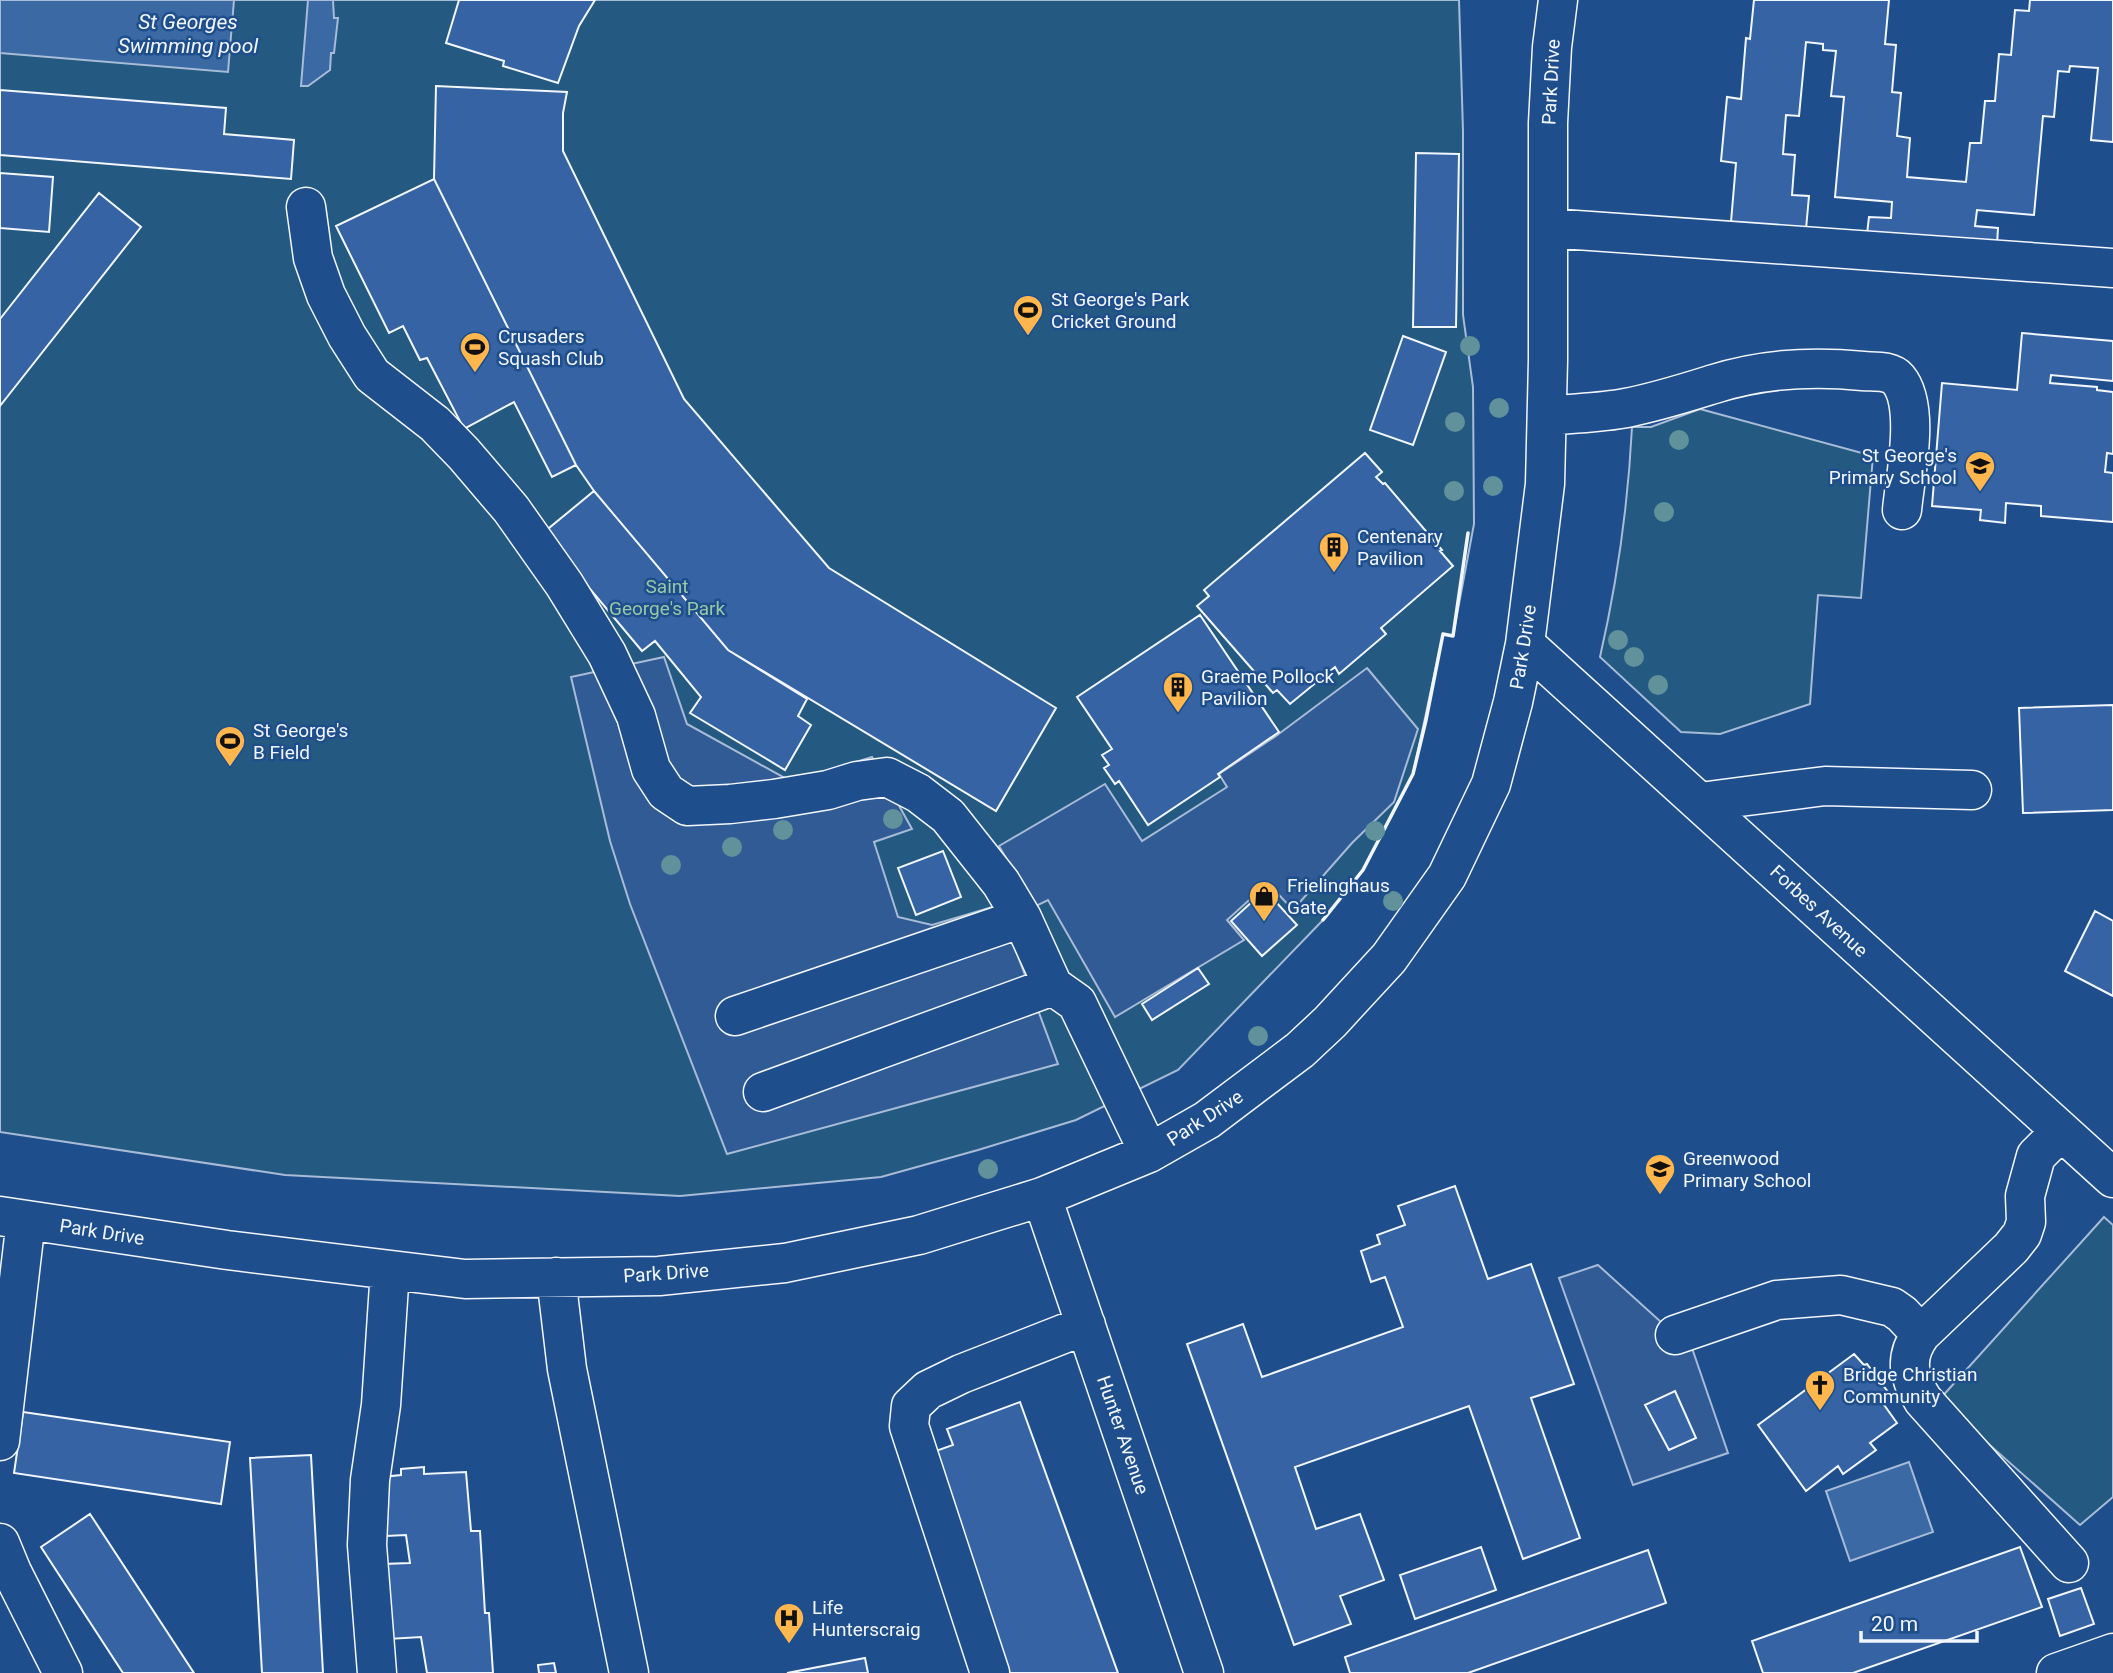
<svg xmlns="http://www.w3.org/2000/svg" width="2113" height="1673" font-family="Roboto,sans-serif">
	<rect width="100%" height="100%" fill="#1f4e8c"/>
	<path fill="#245a82" stroke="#a8bbd7" stroke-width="2" d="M0,0H1459L1463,131V315L1473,387L1474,524L1453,636L1443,634L1413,774L1363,870L1323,920L1178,1070L1076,1120L978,1150L881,1177L680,1196L285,1175L0,1132Z
		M1700,409L1873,456L1861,598L1818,595L1810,704L1720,734L1681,732L1600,657C1618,578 1628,507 1632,427H1651Z
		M2104,1217L2113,1225V1497L2080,1525L1939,1400Z"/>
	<path fill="#305b95" stroke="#a8bbd7" stroke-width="2" d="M664,657L687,724L792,782L872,757L912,829L874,842L898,917L932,925L999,905L1058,1064L727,1154L630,904L610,841L571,677Z
		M1367,668L1418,729L1394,802L1352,843L1293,910L1268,883L1227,920L1244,940L1115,1017L1048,900L1034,907L999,846L1105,784L1142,841L1227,787L1219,774L1276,736Z
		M1598,1265L1693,1351L1728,1453L1633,1485L1559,1278Z"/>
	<path fill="#3b69a3" stroke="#a8bbd7" stroke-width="2" d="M0,0H234L228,72L0,53Z
		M308,0H333L334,18H338L334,53H331L330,70L308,86H301Z
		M1909,1462L1933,1532L1850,1561L1826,1491Z"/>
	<path fill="#3563a3" stroke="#f2f6ff" stroke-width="2" d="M459,0H595L579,26L558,83L503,66L504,61L446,43Z
		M1754,0H1889L1885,44L1896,45L1892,92L1901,93L1897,136L1910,138L1907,177L1966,182L1970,143H1981L1985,101H1995L1999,54L2011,55L2015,10L2029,11L2030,0H2113V142L2091,140L2098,68L2070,66L2069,72L2058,71L2054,117L2043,116L2034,215L1977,210L1975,226L1998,228L1997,245L1867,234L1869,217L1891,218L1892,202L1835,197L1844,97L1831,96L1836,51L1823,50V44L1806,42L1799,116L1786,115L1783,154L1795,155L1792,195L1809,196L1806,229L1731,222L1736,163L1721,161L1727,97L1741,99L1746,38L1750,39Z
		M436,86L567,92L563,113V151L684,399L829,568L1056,708L996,811L728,650L594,491L576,465L434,179Z
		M0,90L226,108L224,134L294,140L291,179L0,155Z
		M1416,153L1459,154L1456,327H1413Z
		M0,173L53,177L49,232L0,228Z
		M434,179L576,465L552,477L514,402L464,429L427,358L420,360L403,326L389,333L336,226Z
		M99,193L141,227L0,406V319Z
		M2022,333L2113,341V381L2051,375L2050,383L2097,387V390L2113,392V454L2107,453L2105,472L2113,473V522L2041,516V506L2006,503L2005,523L1980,520L1981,510L1932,506L1942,383L2017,390Z
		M1403,336L1446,352L1413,445L1370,430Z
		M1365,453L1382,472L1376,477L1383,484L1385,483L1442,550L1440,551L1453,566L1381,628L1386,634L1339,674L1335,667L1290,704L1277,690L1273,693L1197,606L1209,596L1204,590Z
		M594,491L728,650L807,699L798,716L811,725L785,770L690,713L701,697L655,641L642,651L543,533Z
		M1200,615L1279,732L1218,774L1220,777L1148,825L1119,781L1115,784L1104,768L1109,765L1102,755L1112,749L1077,697Z
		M2113,705V810L2023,813L2019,708Z
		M943,851L961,897L916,915L898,868Z
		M1265,890L1297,925L1262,956L1231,921Z
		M2095,911L2113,921V996L2065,971Z
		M1198,968L1209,984L1152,1020L1142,1004Z
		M1455,1186L1488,1279L1531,1264L1574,1384L1531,1398L1580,1538L1523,1559L1469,1406L1295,1467L1316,1529L1360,1514L1384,1580L1340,1596L1351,1624L1294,1645L1187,1344L1243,1324L1262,1377L1403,1327L1385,1277L1371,1282L1361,1251L1380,1244L1377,1235L1405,1225L1398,1206Z
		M1854,1354L1864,1365L1867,1364L1891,1396L1882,1402L1897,1423L1870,1443L1876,1450L1843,1474L1838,1466L1806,1491L1758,1425Z
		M1675,1391L1696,1438L1669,1450L1645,1405Z
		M1020,1402L1118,1673H1010L930,1453L953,1445L947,1429Z
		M23,1412L230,1442L221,1504L14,1473Z
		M311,1455L323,1673H262L250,1458Z
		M424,1467V1474L466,1472L471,1531H480L485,1613H489L493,1673H427L421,1637L388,1639L383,1564L410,1563L406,1535L386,1536L382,1477L401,1475V1469Z
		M90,1514L194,1673H123L41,1547Z
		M1481,1547L1496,1590L1415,1619L1400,1575Z
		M2020,1547L2042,1607L1853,1673H1763L1752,1641Z
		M1648,1550L1666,1603L1468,1673H1350L1345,1657Z
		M2081,1588L2094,1624L2060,1636L2048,1599Z
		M865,1658L868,1673H787Z
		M554,1663L556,1673H539L538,1665Z"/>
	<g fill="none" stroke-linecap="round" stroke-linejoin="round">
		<g stroke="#f2f6ff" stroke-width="41">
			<path id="minor" d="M306,207L313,258L326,295L347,336L372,375L435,424L464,454L511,509L564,584L607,654L636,716L651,769L666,792L687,806L730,804L774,799L828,790L857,781L887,777L918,793L948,816L1001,883L1022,918L1053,986L1077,1003L1149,1153
				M1548,228L2113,268
				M1547,416C1573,413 1600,413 1626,408C1657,402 1685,393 1714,384C1761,369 1814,366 1863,371C1874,372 1890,370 1898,379C1921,406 1905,477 1902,510
				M1525,644L2113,1178
				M1700,802L1825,786L1972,790
				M735,1016L1022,918
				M763,1092L1053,986
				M2060,1132L2036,1156L2025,1196L2026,1222L2022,1234L2011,1248L1921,1334C1904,1357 1908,1377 1923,1400L2069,1563
				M1042,1197L1204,1673
				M0,1216L227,1250L465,1279L659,1276L785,1263L919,1235L1042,1197L1149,1153L1207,1120L1300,1050L1330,1022L1389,958L1447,876L1491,784L1513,702L1525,644L1545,484L1548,360V123L1552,47L1558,0
				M556,1277L567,1369L629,1673
				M1675,1335L1777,1300L1841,1295L1892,1307L1902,1314L1921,1334
				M0,1441L26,1220
				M0,1543L12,1572L63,1673
				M377,1673L367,1545L370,1480L381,1405L390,1270
				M990,1673L909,1426L911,1406L928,1390L961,1374L1086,1325
				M2056,1673L2113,1653"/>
		</g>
		<use href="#minor" stroke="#1f4e8c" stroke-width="38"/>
		<path stroke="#f2f6ff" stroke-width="3.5" d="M1323,920L1363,870L1413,774L1426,720L1443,634L1453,636L1468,533"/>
	</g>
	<g fill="#61919a">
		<circle cx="1470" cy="346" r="10"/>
		<circle cx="1499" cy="408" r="10"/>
		<circle cx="1455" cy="422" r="10"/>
		<circle cx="1679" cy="440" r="10"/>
		<circle cx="1493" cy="486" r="10"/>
		<circle cx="1454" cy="491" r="10"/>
		<circle cx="1664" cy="512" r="10"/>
		<circle cx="1618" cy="640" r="10"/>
		<circle cx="1634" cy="657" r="10"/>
		<circle cx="1658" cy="685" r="10"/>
		<circle cx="893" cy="819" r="10"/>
		<circle cx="783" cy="830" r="10"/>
		<circle cx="1375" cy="831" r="10"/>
		<circle cx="732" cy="847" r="10"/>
		<circle cx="671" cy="865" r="10"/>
		<circle cx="1393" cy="901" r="10"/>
		<circle cx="1258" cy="1036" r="10"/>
		<circle cx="988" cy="1169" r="10"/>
	</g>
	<defs>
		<g id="stadium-pin" transform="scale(1.575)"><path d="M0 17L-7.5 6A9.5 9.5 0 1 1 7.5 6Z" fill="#ffb74d" stroke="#1f4e8c"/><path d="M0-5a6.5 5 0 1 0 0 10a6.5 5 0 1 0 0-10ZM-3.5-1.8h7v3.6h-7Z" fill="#111"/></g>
		<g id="school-pin" transform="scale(1.575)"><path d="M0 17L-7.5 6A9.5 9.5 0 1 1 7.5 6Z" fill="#ffb74d" stroke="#1f4e8c"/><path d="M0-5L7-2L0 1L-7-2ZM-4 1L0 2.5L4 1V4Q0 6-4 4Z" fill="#111"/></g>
		<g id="building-pin" transform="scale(1.575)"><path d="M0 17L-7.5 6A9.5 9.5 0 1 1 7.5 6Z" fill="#ffb74d" stroke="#1f4e8c"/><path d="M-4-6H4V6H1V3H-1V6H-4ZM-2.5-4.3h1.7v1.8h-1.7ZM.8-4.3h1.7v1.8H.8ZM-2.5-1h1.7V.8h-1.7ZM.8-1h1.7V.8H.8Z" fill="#111"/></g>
		<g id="shop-pin" transform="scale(1.575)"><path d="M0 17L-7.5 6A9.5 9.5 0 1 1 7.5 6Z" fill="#ffb74d" stroke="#1f4e8c"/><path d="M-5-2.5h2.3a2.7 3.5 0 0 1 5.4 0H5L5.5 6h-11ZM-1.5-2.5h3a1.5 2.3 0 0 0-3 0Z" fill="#111"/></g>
		<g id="church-pin" transform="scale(1.575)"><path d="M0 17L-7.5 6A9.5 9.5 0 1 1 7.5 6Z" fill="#ffb74d" stroke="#1f4e8c"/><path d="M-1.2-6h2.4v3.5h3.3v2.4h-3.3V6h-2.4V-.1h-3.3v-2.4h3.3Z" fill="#111"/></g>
		<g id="hospital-pin" transform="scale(1.575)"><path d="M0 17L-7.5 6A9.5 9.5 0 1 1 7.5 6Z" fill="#ffb74d" stroke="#1f4e8c"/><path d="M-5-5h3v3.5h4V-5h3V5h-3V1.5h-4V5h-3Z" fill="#111"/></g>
	</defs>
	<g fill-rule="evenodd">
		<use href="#stadium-pin" x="1028" y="310"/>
		<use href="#stadium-pin" x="475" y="347"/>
		<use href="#school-pin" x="1980" y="466"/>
		<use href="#building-pin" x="1334" y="547"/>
		<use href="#building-pin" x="1178" y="687"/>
		<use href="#stadium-pin" x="230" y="741"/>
		<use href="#shop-pin" x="1264" y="896"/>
		<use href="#school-pin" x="1660" y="1169"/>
		<use href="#church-pin" x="1820" y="1385"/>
		<use href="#hospital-pin" x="789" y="1618"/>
	</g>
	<g text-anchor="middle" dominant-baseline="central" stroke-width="5" stroke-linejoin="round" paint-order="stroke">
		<g font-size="19" fill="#f2f6ff" stroke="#1f4e8c">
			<text transform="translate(1551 82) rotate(-87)">Park Drive</text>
			<text transform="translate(1523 647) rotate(-81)">Park Drive</text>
			<text transform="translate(1819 911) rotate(43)">Forbes Avenue</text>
			<text transform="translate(1205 1118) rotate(-33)">Park Drive</text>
			<text transform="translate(102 1232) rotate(9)">Park Drive</text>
			<text transform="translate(666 1273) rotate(-4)">Park Drive</text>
			<text transform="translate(1123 1435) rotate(71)">Hunter Avenue</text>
		</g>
		<g font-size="19" fill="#f2f6ff" stroke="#1f4e8c" text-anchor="start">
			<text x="1051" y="299">St George's Park<tspan x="1051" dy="22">Cricket Ground</tspan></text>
			<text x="498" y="336">Crusaders<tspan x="498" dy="22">Squash Club</tspan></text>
			<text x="1957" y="455" text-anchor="end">St George's<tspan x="1957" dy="22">Primary School</tspan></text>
			<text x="1357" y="536">Centenary<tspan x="1357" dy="22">Pavilion</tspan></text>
			<text x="1201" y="676">Graeme Pollock<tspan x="1201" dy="22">Pavilion</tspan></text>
			<text x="253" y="730">St George's<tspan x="253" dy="22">B Field</tspan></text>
			<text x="1287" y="885">Frielinghaus<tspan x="1287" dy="22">Gate</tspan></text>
			<text x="1683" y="1158">Greenwood<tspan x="1683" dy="22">Primary School</tspan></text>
			<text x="1843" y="1374">Bridge Christian<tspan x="1843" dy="22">Community</tspan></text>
			<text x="812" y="1607">Life<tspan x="812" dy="22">Hunterscraig</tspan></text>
		</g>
		<g font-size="19" fill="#97c8a6" stroke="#1f4e8c">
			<text x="667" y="586">Saint<tspan x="667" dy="22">George's Park</tspan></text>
		</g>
		<g font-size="21" font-style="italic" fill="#f2f6ff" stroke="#1f4e8c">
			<text x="188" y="22">St Georges<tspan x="188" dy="24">Swimming pool</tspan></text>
		</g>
	</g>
	<path d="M1861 1631v10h116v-10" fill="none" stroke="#f2f6ff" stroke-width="3.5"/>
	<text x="1871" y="1631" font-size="21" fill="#f2f6ff" stroke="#1f4e8c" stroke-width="5" paint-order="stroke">20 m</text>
</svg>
